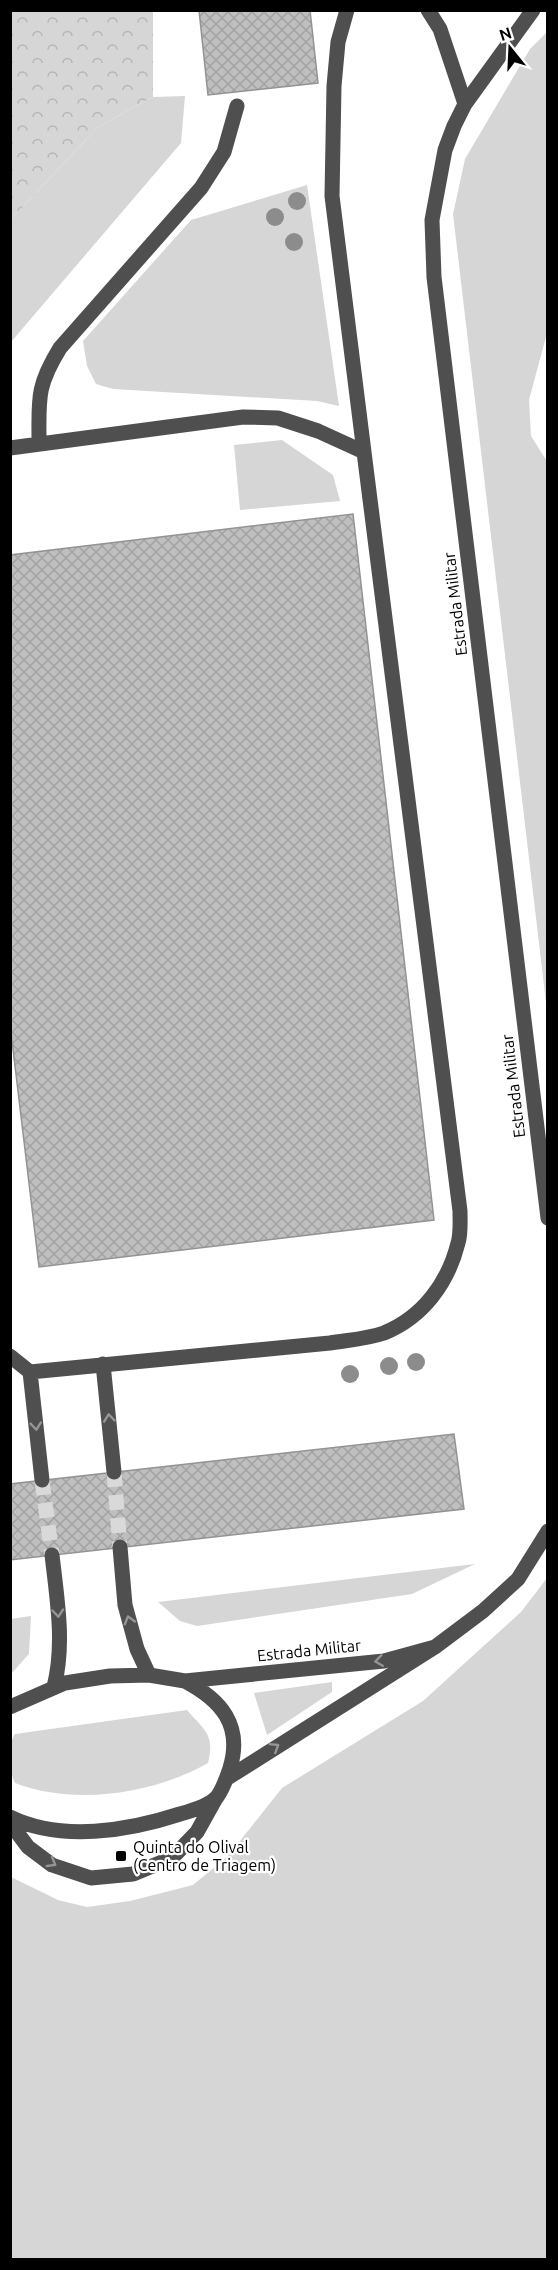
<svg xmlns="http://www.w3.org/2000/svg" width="558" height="2270" font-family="Ubuntu,sans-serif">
	<defs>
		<pattern id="forest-crowns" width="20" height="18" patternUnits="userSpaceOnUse" patternTransform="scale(1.5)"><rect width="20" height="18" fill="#d6d6d6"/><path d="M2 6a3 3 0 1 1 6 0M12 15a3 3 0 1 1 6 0" fill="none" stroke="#b6b6b6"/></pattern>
		<pattern id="building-cross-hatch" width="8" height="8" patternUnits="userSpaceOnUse" patternTransform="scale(1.5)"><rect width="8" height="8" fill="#bfbfbf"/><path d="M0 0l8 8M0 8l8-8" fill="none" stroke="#a2a2a2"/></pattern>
	</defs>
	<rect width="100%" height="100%" fill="#fff"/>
	<path fill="#d6d6d6" d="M547,32V333L529,400L531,436L548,463L547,1011L453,214L465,159L530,49Z
		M185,96L181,143L11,342V219L98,127L153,97Z
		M307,185L339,406L317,401L113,389L96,384L87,366L83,341L191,220Z
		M282,440L333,475L340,501L240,510L234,445Z
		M475,1564L412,1594L197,1626L180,1621L158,1602Z
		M547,1578V2259H11V1877L58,1900L87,1907L130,1901L193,1885L228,1856L282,1788L423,1701L521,1612Z
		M31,1616L29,1654L11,1674V1619Z
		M332,1682V1692L267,1735L254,1693Z
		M187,1710C205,1731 215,1734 208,1763C154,1794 74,1806 15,1783C8,1769 7,1746 15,1734Z"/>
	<path fill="url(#forest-crowns)" d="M11,10L153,11V97L98,127L11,219Z"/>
	<path fill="url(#building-cross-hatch)" stroke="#939393" stroke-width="1.5" d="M199,10H310L318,83L208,95Z
		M353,514L434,1220L39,1267L10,1024V555Z
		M454,1434L464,1509L10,1560V1484Z"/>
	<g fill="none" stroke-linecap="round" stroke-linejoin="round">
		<path stroke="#d9d9d9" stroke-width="15" stroke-dasharray="15 8" stroke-linecap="butt" d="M114,1472L120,1547
			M42,1480L52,1555"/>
		<path stroke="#4f4f4f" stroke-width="15" d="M347,10L338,42L334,86L332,196L364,452
			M428,10L440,29L465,104
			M533,10L465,104L454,126L445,150L432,220L434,277L548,1218
			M39,443C39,399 36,387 60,348L201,188L224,152L237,106
			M10,448L243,417L278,418L318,431L364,452L460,1211C460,1222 461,1234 458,1243C448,1283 423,1317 384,1333C367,1339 348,1340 330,1343L30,1372L10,1356
			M103,1364L114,1472
			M30,1372L42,1480
			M120,1547L125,1605L137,1649L149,1675
			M52,1555C57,1599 65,1644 54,1687
			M10,1707L65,1683L110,1676L149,1675L185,1681L384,1661L435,1647
			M226,1779L435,1647L483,1611L518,1579L548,1531
			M10,1817C61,1842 128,1831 180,1814C191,1811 209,1806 217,1797C223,1789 227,1777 230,1768C243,1725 221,1700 185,1681
			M10,1823L28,1847L52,1865L91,1878L133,1874L172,1858L197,1832L216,1798"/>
	</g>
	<g fill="#8c8c8c">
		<circle cx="297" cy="201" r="9"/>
		<circle cx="275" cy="217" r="9"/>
		<circle cx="294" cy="242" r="9"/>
		<circle cx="416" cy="1362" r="9"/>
		<circle cx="389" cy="1366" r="9"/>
		<circle cx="350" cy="1374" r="9"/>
	</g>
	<defs><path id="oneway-chevron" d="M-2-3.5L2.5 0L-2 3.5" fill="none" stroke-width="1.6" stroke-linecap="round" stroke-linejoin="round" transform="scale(1.5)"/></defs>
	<g stroke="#959595">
		<use href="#oneway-chevron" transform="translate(109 1418) rotate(-96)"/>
		<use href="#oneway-chevron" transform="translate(36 1426) rotate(84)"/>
		<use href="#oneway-chevron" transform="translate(58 1613) rotate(85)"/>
		<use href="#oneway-chevron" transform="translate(129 1620) rotate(-106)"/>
		<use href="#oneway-chevron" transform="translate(379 1661) rotate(172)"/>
		<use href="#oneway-chevron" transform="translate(275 1747) rotate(-32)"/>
		<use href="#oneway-chevron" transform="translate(52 1863) rotate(30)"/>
	</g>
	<rect fill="#000" stroke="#fff" stroke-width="2" x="115" y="1850" width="12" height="12" rx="3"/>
	<g text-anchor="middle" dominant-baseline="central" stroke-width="4.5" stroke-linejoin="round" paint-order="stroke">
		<g font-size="16" fill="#000" stroke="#fff">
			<text transform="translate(455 604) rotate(-97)">Estrada Militar</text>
			<text transform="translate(513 1086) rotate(-97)">Estrada Militar</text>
			<text transform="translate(309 1650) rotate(-6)">Estrada Militar</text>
		</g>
		<g font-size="16" fill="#000" stroke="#fff" text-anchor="start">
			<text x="133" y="1847">Quinta do Olival<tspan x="133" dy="18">(Centro de Triagem)</tspan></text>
		</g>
	</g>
	<rect width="558" height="2270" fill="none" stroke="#000000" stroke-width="24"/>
	<g transform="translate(510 48) rotate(342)" stroke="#ffffff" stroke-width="4.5" paint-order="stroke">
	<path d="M0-4.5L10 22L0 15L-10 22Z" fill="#000000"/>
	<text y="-9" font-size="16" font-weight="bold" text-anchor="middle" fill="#000000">N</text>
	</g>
</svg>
